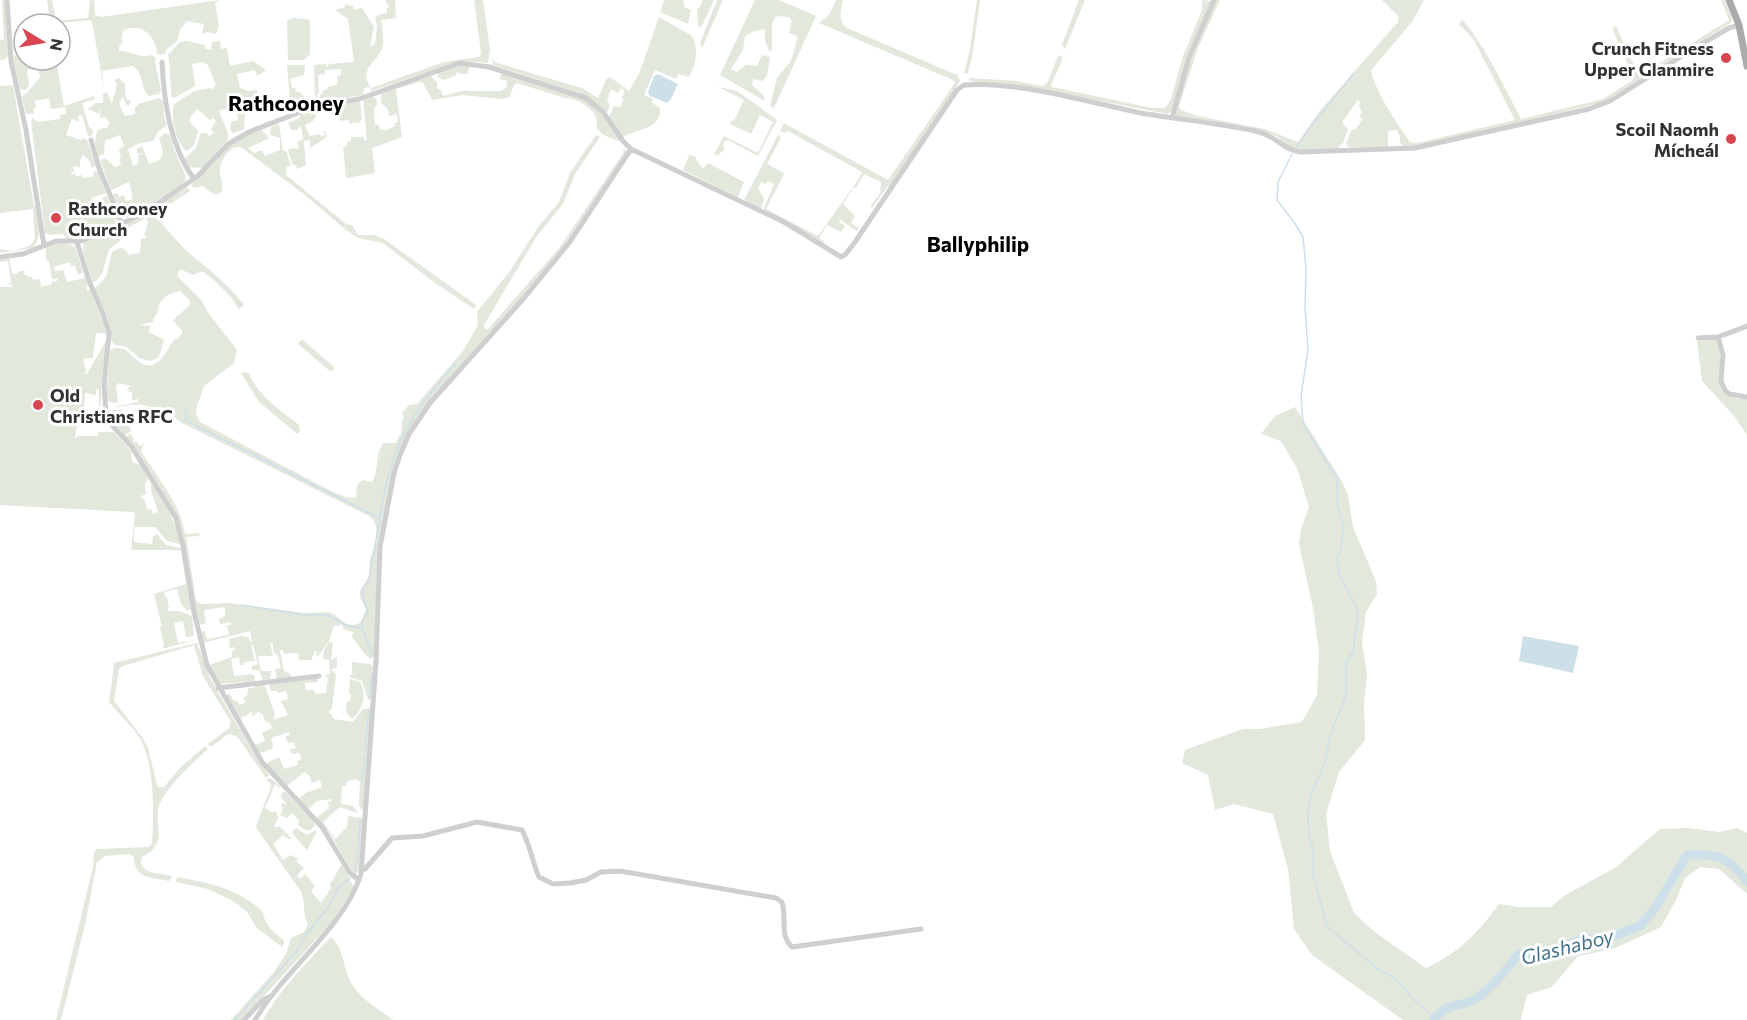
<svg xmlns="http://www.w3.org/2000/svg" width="1747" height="1020" font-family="Commissioner,sans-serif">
	<rect width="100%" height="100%" fill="#fff"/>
	<path fill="#e2e8dc" d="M2,0H5L8,56L5,59L0,60V40L4,39Z
		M47,0H52L56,21L88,18L90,0H94L95,15L101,17L220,0L215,3L219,26L216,34L208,32L202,34L204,24L187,21L180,30L177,41L167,49L165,54L160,55L157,53C156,36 140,21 123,31L121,38L123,42L119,47V51C131,50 139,59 152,55L156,58L155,62L161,91L159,94L149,96C140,88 144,73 133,66L102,71L104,88L92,22L90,20L50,24Z
		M386,0H395L396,18L381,20C382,29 385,41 382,49C376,63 358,69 371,88L444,62L479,57L481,53L474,0H483L490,49L488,63L468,61L452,64L371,91V88L366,87L364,89L363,95L319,103L317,100L325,89L327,90L328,87L338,84L337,76L341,75V69L325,70V74L318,75L319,92L315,99L314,65L326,64L327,68L329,64L354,62L348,19L335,10L345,7V4L353,6L354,10L362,8L374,27L370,47L375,44L377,26L375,17L380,15V14L387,13V8L389,7V5H387Z
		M664,0H683L685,7L691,10L688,24L660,12Z
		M702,0H714L702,26L700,27L698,26L697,10L701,5Z
		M717,0H723L702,48L700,43Z
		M755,0H779L816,16L774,108L770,106L777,78L791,61L798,36L789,33L792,21L789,17L776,16L772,24V50L769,51L765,40V29L754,31L745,36L743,50L731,69L737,72L746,65L757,66L762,55L770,57L767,76L762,81L753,79L752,85L763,95L765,101L720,75Z
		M836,0H843C841,12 837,19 847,28L957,75L960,81L890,187L888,186L872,208L870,207L880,193L881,182L864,174L856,188L854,187L843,204L855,216L851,223L859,228L856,231L840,219L839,222L845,226L841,232L827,225L819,238L825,242L824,243L765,211L764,208L774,184L768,181L765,184L761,182L758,188L764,199L761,209L744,200L778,135L781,137L767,164L784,173L783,176L766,209L818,236L859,179L862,172L788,131L785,133L780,131L784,123L888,180L955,83L953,80L819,23L829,15Z
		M977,0H980L973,52L968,73L964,74L970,49Z
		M1079,0H1085L1065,49L1062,45Z
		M1202,0L1211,1L1172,110L1167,114L1024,86L978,83L968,80L970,78L1016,81L1042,86L1047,83L1058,56L1060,55L1063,58L1051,85L1052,87L1152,108H1165L1171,99L1183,56L1202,10Z
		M1216,0H1220L1198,48L1179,106L1181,110L1198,116L1265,129L1298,142L1319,112L1398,22V16L1382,0H1424L1412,22L1371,70C1376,93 1396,122 1410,142L1417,143L1515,120L1474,40L1459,24L1462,19C1487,50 1503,84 1521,119L1603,99L1633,80V77L1612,28L1616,26L1639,76L1729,20L1721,0L1725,1L1731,15L1732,22L1604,102L1596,104L1424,145L1404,147L1400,143V137L1397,130L1388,131V147H1349L1346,144L1352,129L1355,130L1363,119L1359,117L1362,112L1359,106L1361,102L1358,100L1342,122L1348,130L1343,143L1337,149L1299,150L1289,147L1276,136L1260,130L1175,116L1188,68Z
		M659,17L692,36C699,49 696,65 689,77L678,74L676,79L655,70L644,95L653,99L652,103L660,108C662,129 637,129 623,137L609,117L614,106L620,107L624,99L621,98L625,92L621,88L618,93L611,89L607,101L610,105L607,113L579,93L493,65L492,56L494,61L497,63L582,88L598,98L607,78L610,77L629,91L639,74Z
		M293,18L307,19L310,21V54L304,60H288L287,20Z
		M187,41L205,45V49L211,50L212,42L220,41L221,49L227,48L230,66L253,61L266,70L257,76L255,70L237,74L240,88L248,91L257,90V95L245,112L244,130H242L233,133L230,129L231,122L238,120L236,108L219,110C221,121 229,128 228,139L203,168L189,167L184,159L196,148L201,133H207L209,136L214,133L211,129L216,121L213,118L210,120L197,109L190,118V122L198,131L194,145L187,151C176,144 170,116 174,104L195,91L211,88L212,90L216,85L208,65L202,62L192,64L195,86L176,97L172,98C170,87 170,61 168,55L180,42Z
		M19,51L24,53V60H56L64,106L94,96L95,99L82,103L89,127L92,129L93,135L88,136L82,115L78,116L79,122L72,119L66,135L81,140L84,138L87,140L96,166L92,168L89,160L83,155L80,160V167L73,166L74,172H71L72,175L75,173L76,176L82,175L83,178L93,177L94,171H98L106,193L91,198L95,210L93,211L95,215L106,211L102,201L103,197L107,196L117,220V223L80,240L67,239L63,234L50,235L45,233L31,121L32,118L39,122L60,119V115L66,114L65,107L51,109L49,98L35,101L36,108L33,109L34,114H26L22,97C29,91 34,83 40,78L38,67L27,70L29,85L26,90L20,89L13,57Z
		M287,65H305L304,75L290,79L292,88H295L296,92H300L307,101L308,106L291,114Z
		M460,65L470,66L467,74H460L457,72L455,76L443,80L438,77V71Z
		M502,73L586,100L606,118L620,141C615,140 603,136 599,131C595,127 598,122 596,117C593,108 575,97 565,98L517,83L514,85L509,97L503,99L462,95L432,100L423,83L419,82L396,89L402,137L372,148L375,173L346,178L343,147L347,146V142L351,141V137H364V141L367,140L363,99L372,96L377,100V106L374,108L375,125H379L380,130H387L395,126V123L398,122L397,114L389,116L388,109L381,103V92L431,76L437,83V89L441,90L443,96L462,91H501L506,88L507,81L499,79Z
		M119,78L125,84V93L127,100L132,101L130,102V105H126L123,96L119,104L125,116L135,114V107L138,106V104L159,98L163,101L164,116L167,125L158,132L153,141L140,143L128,149L133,166L138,164V155L144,153L137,154V149L142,146L149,164L160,160L163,152L159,138L165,133L170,135L174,149L186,177L184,184L146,209L126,218L122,216L113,195L117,193L119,197L124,195L126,201L133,199L129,182L111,190L100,160L105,158L115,167L121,165L119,159L121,158L119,149L124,146L120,135L105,141L104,154L98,157L95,142L97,131L102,128H107L110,122L106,120L107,117L100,118L101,107L99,114L88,109L96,103H103V94L107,92L112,104L117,85L114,80Z
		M13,85L34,206H36C38,220 43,237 33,248L0,253V249L12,251L30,246L35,239L33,209L0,213V86Z
		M718,87L737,91L777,120L758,156L728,140L725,141L723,145L725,149L717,156L714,154L724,136L758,153L773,122L760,115L751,134L730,124L732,120L734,121L744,100Z
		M360,101L362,119L359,123L354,122L350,124L348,120L340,121L338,106L319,109Z
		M314,109L316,116L313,121L305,125L310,136L318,134L324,137L325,134L322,132L325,131L327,137L310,148V140L304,141L306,165L297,169L295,165L292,164L288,150L292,148L299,149L297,142L303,139L301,125L297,130H291L288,123L300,118V114Z
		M279,124L283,151H286L291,166L286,167L287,173L285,174L346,224L352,225L358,235H375L384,239L476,305L474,309L435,283L383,243L358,238L346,230L305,195L241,147C231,144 220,160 220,170C219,176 229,196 214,194C211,193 206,188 202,186L194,188L191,185L212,165L227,146L238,138L262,130L269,138L248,148L254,153L262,150L265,156L280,150V138L270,135L271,127Z
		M596,135L600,137L575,174L563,204L537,236L484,325L485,329H488L560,247L624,152L623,149L626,150V153L562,248L532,286L428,402L392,473L378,547L374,656L371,659L364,653L352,637L353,632L343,629V626L340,624L339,626H334L329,641L318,656L316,655L317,651H315L311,660H299L298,653L284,654L283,650L280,651L284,671L289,673L292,677L277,679L275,669L281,668L278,656L273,651V643H270L273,656H258L261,671H271L270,679L263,680L259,670H252V666L258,664L253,645H251L255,661L244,662V665H240L239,657L231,659L234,676L252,674L255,676V681L220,684L209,665L232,657V651L235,649L234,647L228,649L230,646L229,639L241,636L249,637L250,642H252L250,631L203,643L200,632L205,631L207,639L229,635L227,625H231V622L220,624L219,619L225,616V607L204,610L206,623L201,625L199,624L194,607L184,540L178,517L149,470L108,414L113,410H123L130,429L132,430L125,435L127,436L130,434L134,439L133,443L136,441L140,446L144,443L141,451C157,477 180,503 185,534L200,533L199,536L186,537L196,600L200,604L230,603L305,613L328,612L335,615L346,624L354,625L360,623L366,610C364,604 359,598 360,592C361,586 368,582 369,575C370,570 369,565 370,561C373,547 383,526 369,516L182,423L164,409L160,417C149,399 131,406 113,407L138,402V399L132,400V392H129L128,387L132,386L119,383L116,386L118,402L113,403L106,400L110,351L114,348C117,348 121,348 124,349C135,355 144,376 161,359C167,353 169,345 175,339H178L183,332L173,320L189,306L190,301L180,291C167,294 158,299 158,313L154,317L153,322L139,325L151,326L149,332L164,340L159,357L151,361L139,358L127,347L115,345L111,340L108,320L95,288L106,277L112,252L120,248L124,249L129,255L140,253L141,239L147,237L146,235L144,236L148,222L146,218L131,226L120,241L109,249L102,274L96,281L92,282L83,251L84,243L144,216L187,187L190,191L158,212L157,218C170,233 184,250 200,262C217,276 231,288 244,305L239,309C229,293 217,282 202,271L193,275L180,269L177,276L202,301L207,311L237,350L234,363L204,386L197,406L196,414L200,422L331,491L345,497L355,498L357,494C355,488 357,484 363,480L372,482C380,469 374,456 383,443H396L399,436L401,435L402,421L404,418L402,413L409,405L417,404L463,351L478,325L477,312L510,271L538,227L559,202L570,173Z
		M688,154L696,157V160L703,169L708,163L744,182L738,197L683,170L689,156Z
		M65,243L75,247L83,272L79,275L74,265L71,266L70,262L54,267L55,271L63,270L67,282L85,278L89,286L86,287L87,291L90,290L104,324L106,334L96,333L93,358H84V365L86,370L85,374H87L106,341L101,388V405L99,407V390L96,389V395L85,393L84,411L102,412L107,423L96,424V421H93V414H89L86,423L89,426H77L75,438H77V436H98V432H114L131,451L132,462L141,465L148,479L145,484L146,494L141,496L142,499H144L148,510L151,509L153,514L158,512L151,490V483C164,503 175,519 180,542L178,544L167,541L155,527H134V542L152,544L153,536L157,534L166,545L181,548L191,609L187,611L181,604L177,589L164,592L166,598H167L169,609H167L168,611H179L192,616L194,636L186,637L183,621L174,623L178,643L195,640L162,649L164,645L160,627L162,626L154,594L186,584L181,550H131L135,514L133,512L0,505V287H13L12,285L8,284L11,283L8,261L0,262V259L9,258L12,274H17L19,271H25L24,275H27L28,277H32L33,280L40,279L41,287L52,284V281L55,282L58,280L57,278L52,279L49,261L46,260V248L51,244Z
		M302,339L335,368L331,372L298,344Z
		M1716,339C1718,347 1721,355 1721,363C1722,386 1717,399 1747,399V435L1735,417L1702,381L1697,341Z
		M244,372L249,373C258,397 281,410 299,425L300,431L297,434L259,402L241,373Z
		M1295,407L1340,478L1348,494L1353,527L1376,581L1377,594L1366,612L1362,643L1367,673L1364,703L1365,740L1339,772L1326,814L1330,851L1354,913L1376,933L1426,968C1460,952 1477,934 1499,904L1518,907H1551L1564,896L1616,867L1660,829L1688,828L1719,832L1737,828L1747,833V894L1719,869L1700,867L1685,878L1676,900L1661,927L1613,949L1578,956L1552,987L1527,995L1521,1020H1403L1312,955L1294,929L1288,869L1273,814L1234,804L1215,810L1208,775L1182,763L1185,750L1243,729H1260L1302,722L1317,695L1319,651L1313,608L1299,544L1301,529L1309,507L1297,468L1281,441L1261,434L1275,416Z
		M329,642H333L331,660L337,657V668L331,669L336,675L332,708L329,712L334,719L353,722L363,709H371L364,812L359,806L360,782L355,779L346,782V786H342L341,804L353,806L358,813L340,807L323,822L335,839L347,827L348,816L363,818L359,870L356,874L352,871L331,835L316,818L329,808L328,802L332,801V799L317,801L309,809L298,799L306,793L322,787L320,780L311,783L310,776L304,772L286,787L265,764L279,757L284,769L298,765L297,761L301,760L300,753L292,754L290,750L296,748L294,742L288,743L285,737L290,735L289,732L271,738L273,744L272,749L258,754L255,745L265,741L262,733L272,728L270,722L266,723L262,713L260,714L259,711L252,717V712L240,719L226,696L229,693L234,701L236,700L240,705L246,702L243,698L247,696L248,688H254V685L223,690L264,683L275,714L273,720L288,715L281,701L288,699L286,691L278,693L277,691H271L269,686L271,683L317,678L318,682L305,683V690H313L316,694L326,693L328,678L325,675L330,674L329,660L323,659L324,650Z
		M197,643L210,678L254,754L269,775L266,778L237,736L228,734L211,747L208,744L229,728L231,722L203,676L194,645L123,666L119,669L114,701L142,737L148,748L157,785L159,787H164L180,768L205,746L208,749C192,764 172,781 161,801C150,821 172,843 142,857L141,864L145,869L150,872L172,876L170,881C153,878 134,879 134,857L129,854L105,856L97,862L85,925L61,1020H56L93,867L94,852L97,849L149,847L152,843C154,815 155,761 139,737C131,725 119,714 109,702L114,666L113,663Z
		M352,662L371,664L373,667L371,699H368L362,681L350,677V675L354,674L352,673Z
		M350,679L360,682C367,695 363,710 352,719L346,712L347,701H350L351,694L349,693Z
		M270,778L279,785L280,789L275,784L265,808L273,813L275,811L277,813L276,815L279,816L274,826L277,828L279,826L292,839H288L283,835L273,844L283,860L290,855L298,859L296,861L304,868L297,876L300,879L305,874L315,886L311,891L321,903L331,888L330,884L342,864L354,887L332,922L242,1020H231L274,972L286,954L291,938L304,932L308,925C303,914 305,904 302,893L257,829L256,826L271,787L270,783L266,780Z
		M284,791L315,822C314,827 312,832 305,830L298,825L299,820L292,813L287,818L280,815L283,808L281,806L282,803L285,804L286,803L281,797L282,793Z
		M296,828L307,835L316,830L317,831L307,850L292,833Z
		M177,877C209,883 238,888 263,912C264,925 275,933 284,941V944L282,947L257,928L247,912L233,901L208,889L176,882Z
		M331,937C344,949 342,961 348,976C355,996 377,1008 393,1020H263C281,988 306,963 331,937Z"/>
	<path fill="#cddfe9" d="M658,74L678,84L671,99L667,103L650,96L648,92L654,76Z
		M1523,636L1579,646L1573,673L1519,661Z"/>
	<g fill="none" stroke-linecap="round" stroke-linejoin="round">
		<path stroke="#cddfe9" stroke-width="1.5" d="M1296,148L1311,126L1354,73
			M1292,154L1278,182L1277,200L1294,222L1303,237L1306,269L1305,307L1308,350L1301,396L1303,424L1337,479V504L1344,527L1341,548L1337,557L1339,574L1358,610L1353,652L1346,661V696L1330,735L1325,763L1311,794L1308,815L1309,835L1313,849V875L1327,926L1376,968L1394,978L1416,1002L1435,1017
			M186,409L185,418L187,421L379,518
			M242,605L305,615H327L348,626L362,628
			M372,654C370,648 361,627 362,624C362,620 367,614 368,610L364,601L362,590C375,574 367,568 374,555C379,523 383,490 393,460C405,423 430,393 455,364
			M369,699L372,674
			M365,749L369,709
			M362,779L365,755
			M354,872L358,858L360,820
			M235,1020L296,952L304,938L328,907L338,888L350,878"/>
		<path stroke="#cddfe9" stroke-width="9" d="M1434,1020C1446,1002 1460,1008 1475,999C1493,988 1506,969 1519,954L1543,956L1576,941L1611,937L1640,926L1655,908L1687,855C1719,853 1727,857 1747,881"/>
		<path stroke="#cfcfcf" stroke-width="5" d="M7,0L11,61L26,130L44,245
			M162,62C164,102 170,146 194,179
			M1172,118L1189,58L1214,0
			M91,140L99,168L122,224
			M77,242L88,278L103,314L109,333L104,385L106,415L110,423L131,446L176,518L183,546L194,612L207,665L262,762L322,827L350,873L359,880
			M0,257L23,254L56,241H82L143,214L198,176L228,144L249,132L313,107L359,99L460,63L489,67L586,98L603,112L623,141L631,149L784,222L841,257L845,255L855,242L957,90L964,85C1019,81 1087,102 1141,113C1180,120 1221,123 1259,132C1275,136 1284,150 1300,152L1415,148L1589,109L1610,101L1690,51L1729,28L1739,25
			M1718,337L1723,355L1721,381L1725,390L1729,394L1747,397
			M1698,338L1718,337L1747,326
			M218,688L319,676
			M363,868L365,869L392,838L423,836L477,822L522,830C530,845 532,861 539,877L553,884L570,883L586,880L601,872L620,871L776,898L782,902C787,917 779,935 792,947L921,929
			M244,1020L263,1000L271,996
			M255,1020C284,970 344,928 361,874L376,661L380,547L394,473L400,455L409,434L430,403L525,297L569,243L631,149"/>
		<path stroke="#aaa" stroke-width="7" d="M1729,0L1739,25L1747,66"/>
	</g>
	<g fill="#d84551" stroke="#fff" stroke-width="2">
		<circle cx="1726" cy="58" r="6"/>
		<circle cx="1731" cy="139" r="6"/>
		<circle cx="56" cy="218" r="6"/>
		<circle cx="38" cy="405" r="6"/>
	</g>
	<g text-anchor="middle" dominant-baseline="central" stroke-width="6" stroke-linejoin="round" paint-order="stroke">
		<g font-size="18" font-weight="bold" fill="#323232" stroke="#fff" text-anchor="end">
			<text x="1714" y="48">Crunch Fitness<tspan x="1714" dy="21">Upper Glanmire</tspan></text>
			<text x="1719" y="129">Scoil Naomh<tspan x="1719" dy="21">Mícheál</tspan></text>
			<text x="68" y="208" text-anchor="start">Rathcooney<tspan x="68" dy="21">Church</tspan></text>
			<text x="50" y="395" text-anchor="start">Old<tspan x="50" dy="21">Christians RFC</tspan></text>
		</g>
		<g font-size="20" font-style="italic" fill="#45738f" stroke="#fff">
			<text transform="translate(1567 946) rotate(-14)">Glashaboy</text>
		</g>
		<g font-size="21" font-weight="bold" fill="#000" stroke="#fff">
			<text x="286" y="102">Rathcooney</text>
			<text x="978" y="243">Ballyphilip</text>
		</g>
	</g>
	<g transform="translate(42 42) rotate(101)"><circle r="28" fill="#ffffff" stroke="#adadad" stroke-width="1.5"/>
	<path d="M0-4.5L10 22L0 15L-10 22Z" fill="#d84551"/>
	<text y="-9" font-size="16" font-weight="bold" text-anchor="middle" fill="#323232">N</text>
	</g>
</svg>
